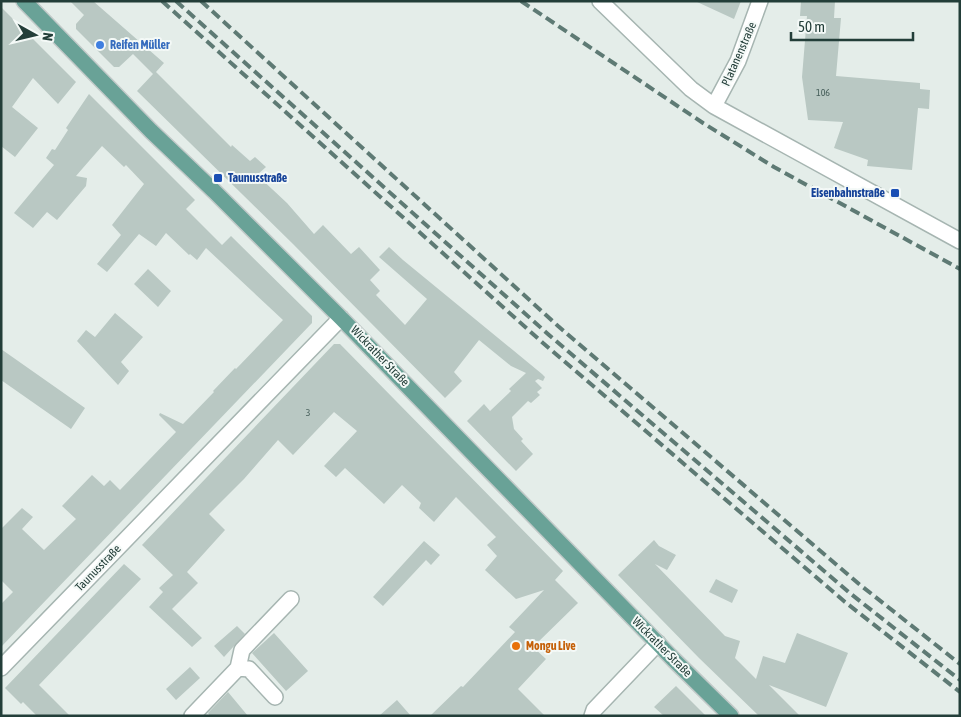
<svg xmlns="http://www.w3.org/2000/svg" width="961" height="717" font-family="'Asap Condensed',sans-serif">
	<rect width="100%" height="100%" fill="#e4ede9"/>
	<path fill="#b9c8c3" d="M70,1H93L164,63L156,72L231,147L232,145L250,161L255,157L266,167L257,175L287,203L314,234L323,225L351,254L359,247L380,270L370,280L380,291L376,295L405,325L427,299L379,257L389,247L403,260L542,374L545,377L543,381L538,379L535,381L542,388L537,392L540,395L531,403L528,401L512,417L514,429L523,439L521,441L533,454L516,471L467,421L484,404L490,411L511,391L509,389L526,373L511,366L479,340L454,372L462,381L445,398L293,244L137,91L153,74L133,54L119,67H114L76,29V24L84,15Z
		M695,1H741L734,19Z
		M801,1H835L834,18H841L836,76L920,83V89L930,90L929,109L918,108L912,170L867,166L868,160L834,148L843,122L808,120L802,77L807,16H800Z
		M1,7L76,82L58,104L33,78L12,107L38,128L15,157L1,146Z
		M89,94L195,200L186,209L222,245L231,236L312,316V323L1,647V604L13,592L1,580V529L22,508L33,517L22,529L44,550L76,519L62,506L92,475L104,486L110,480L120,490L176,432L159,415L160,413L183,424L214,392L213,391L235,368L236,369L283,320L206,248L197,260L190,254L189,255L166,233L156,246L139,234L107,272L97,264L121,235L112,225L144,184L126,165L124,167L102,146L76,176L87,178L86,186L57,220L47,212L33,228L14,213L54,165L46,158L52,149L55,150L68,130L66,128Z
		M148,269L171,291L158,307L134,284Z
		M115,313L143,337L121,362L129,371L118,385L77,341L86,330L95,337Z
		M334,344H340L563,571L555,580L578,603L533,647L546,659L518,689L545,716H430L461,686L463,687L515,632L509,627L544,590L516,599L485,570L497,556L487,545L496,537L456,497L434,522L419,508L421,503L402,485L384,504L345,468L336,477L324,466L357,431L334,412L293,455L278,440L244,479L209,514L225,530L187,572L198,583L172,609L202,638L192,647L149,607L163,592L159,588L173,575L142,545Z
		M1,349L85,408L71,429L1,380Z
		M654,540L659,546L676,555L667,570L655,564L725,636L740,641L735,658L756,679L763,656L785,663L797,633L848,653L826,707L769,685L800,716H759L699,658L618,575Z
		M424,541L440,555L431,565L426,560L383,606L373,597Z
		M124,564L141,579L39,685L70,716H37L23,702L21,704L5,688Z
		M716,579L738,590L732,603L709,592Z
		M237,626L245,634L224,657L214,646Z
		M274,633L308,671L286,691L252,653Z
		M190,667L200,678L176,700L166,689Z
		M676,686L706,716H664L654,707Z
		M228,692L248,716H210L208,713Z
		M397,700L411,716H379Z"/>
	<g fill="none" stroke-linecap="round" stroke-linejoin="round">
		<g stroke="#a6b5b1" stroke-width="18">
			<path id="minor" d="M600,1L691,89L714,106L960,241
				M714,106L738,61L760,1
				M1,668L341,318
				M238,668L249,669L275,697
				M192,716L238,668L242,650L291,599
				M592,716L594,710L658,643"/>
		</g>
		<g stroke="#c1c9c8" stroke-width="18">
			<path id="major" d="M24,1L151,131L214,191L341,318L674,660L731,716"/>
		</g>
		<use href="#minor" stroke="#fff" stroke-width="15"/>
		<use href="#major" stroke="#69a297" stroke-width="15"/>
		<path stroke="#5e7a74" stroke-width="4" stroke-dasharray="10 5" stroke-linecap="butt" d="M162,1L543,343L845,602L960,692
			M176,1L549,335L851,594L960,680
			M201,1L558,326L859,584L960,664
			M521,1L703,123L774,167L960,269"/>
	</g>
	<circle fill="#3f7fe0" stroke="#f4f9f7" stroke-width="2" cx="100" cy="45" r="5"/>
	<g fill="#1a4fb4" stroke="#f4f9f7" stroke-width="2">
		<rect x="213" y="173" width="10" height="10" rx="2.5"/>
		<rect x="890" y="188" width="10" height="10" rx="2.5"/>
	</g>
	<circle fill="#e8710a" stroke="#f4f9f7" stroke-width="2" cx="516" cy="646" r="5"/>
	<g text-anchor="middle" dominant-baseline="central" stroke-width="4" stroke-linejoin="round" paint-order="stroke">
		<g font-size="10" fill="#48605c">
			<text x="823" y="92">106</text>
			<text x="308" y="412">3</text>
		</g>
		<g font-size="12" font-weight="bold" fill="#366cbe" stroke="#f4f9f7" text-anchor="start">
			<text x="110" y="45">Reifen Müller</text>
		</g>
		<g font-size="12" fill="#233e39" stroke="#f4f9f7">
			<text transform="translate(739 54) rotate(-66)">Platanenstraße</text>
			<text transform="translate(380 356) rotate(46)">Wickrather Straße</text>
			<text transform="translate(98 568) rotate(-46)">Taunusstraße</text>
			<text transform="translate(662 647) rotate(45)">Wickrather Straße</text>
		</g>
		<g font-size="12" font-weight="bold" fill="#164399" stroke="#f4f9f7" text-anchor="start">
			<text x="228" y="178">Taunusstraße</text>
			<text x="885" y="193" text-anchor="end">Eisenbahnstraße</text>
		</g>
		<g font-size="12" font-weight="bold" fill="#c56008" stroke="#f4f9f7" text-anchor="start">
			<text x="526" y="646">Mongu Live</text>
		</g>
	</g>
	<rect width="961" height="717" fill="none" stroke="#233e39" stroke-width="5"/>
	<g transform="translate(35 35) rotate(98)" stroke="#f4f9f7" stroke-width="4" paint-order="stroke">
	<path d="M0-4L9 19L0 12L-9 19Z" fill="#233e39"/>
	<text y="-8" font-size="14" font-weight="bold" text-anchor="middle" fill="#233e39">N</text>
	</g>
	<path d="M791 32v8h122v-8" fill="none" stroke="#233e39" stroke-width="2.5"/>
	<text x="798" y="32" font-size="15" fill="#233e39" stroke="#f4f9f7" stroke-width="4" paint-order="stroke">50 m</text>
</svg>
